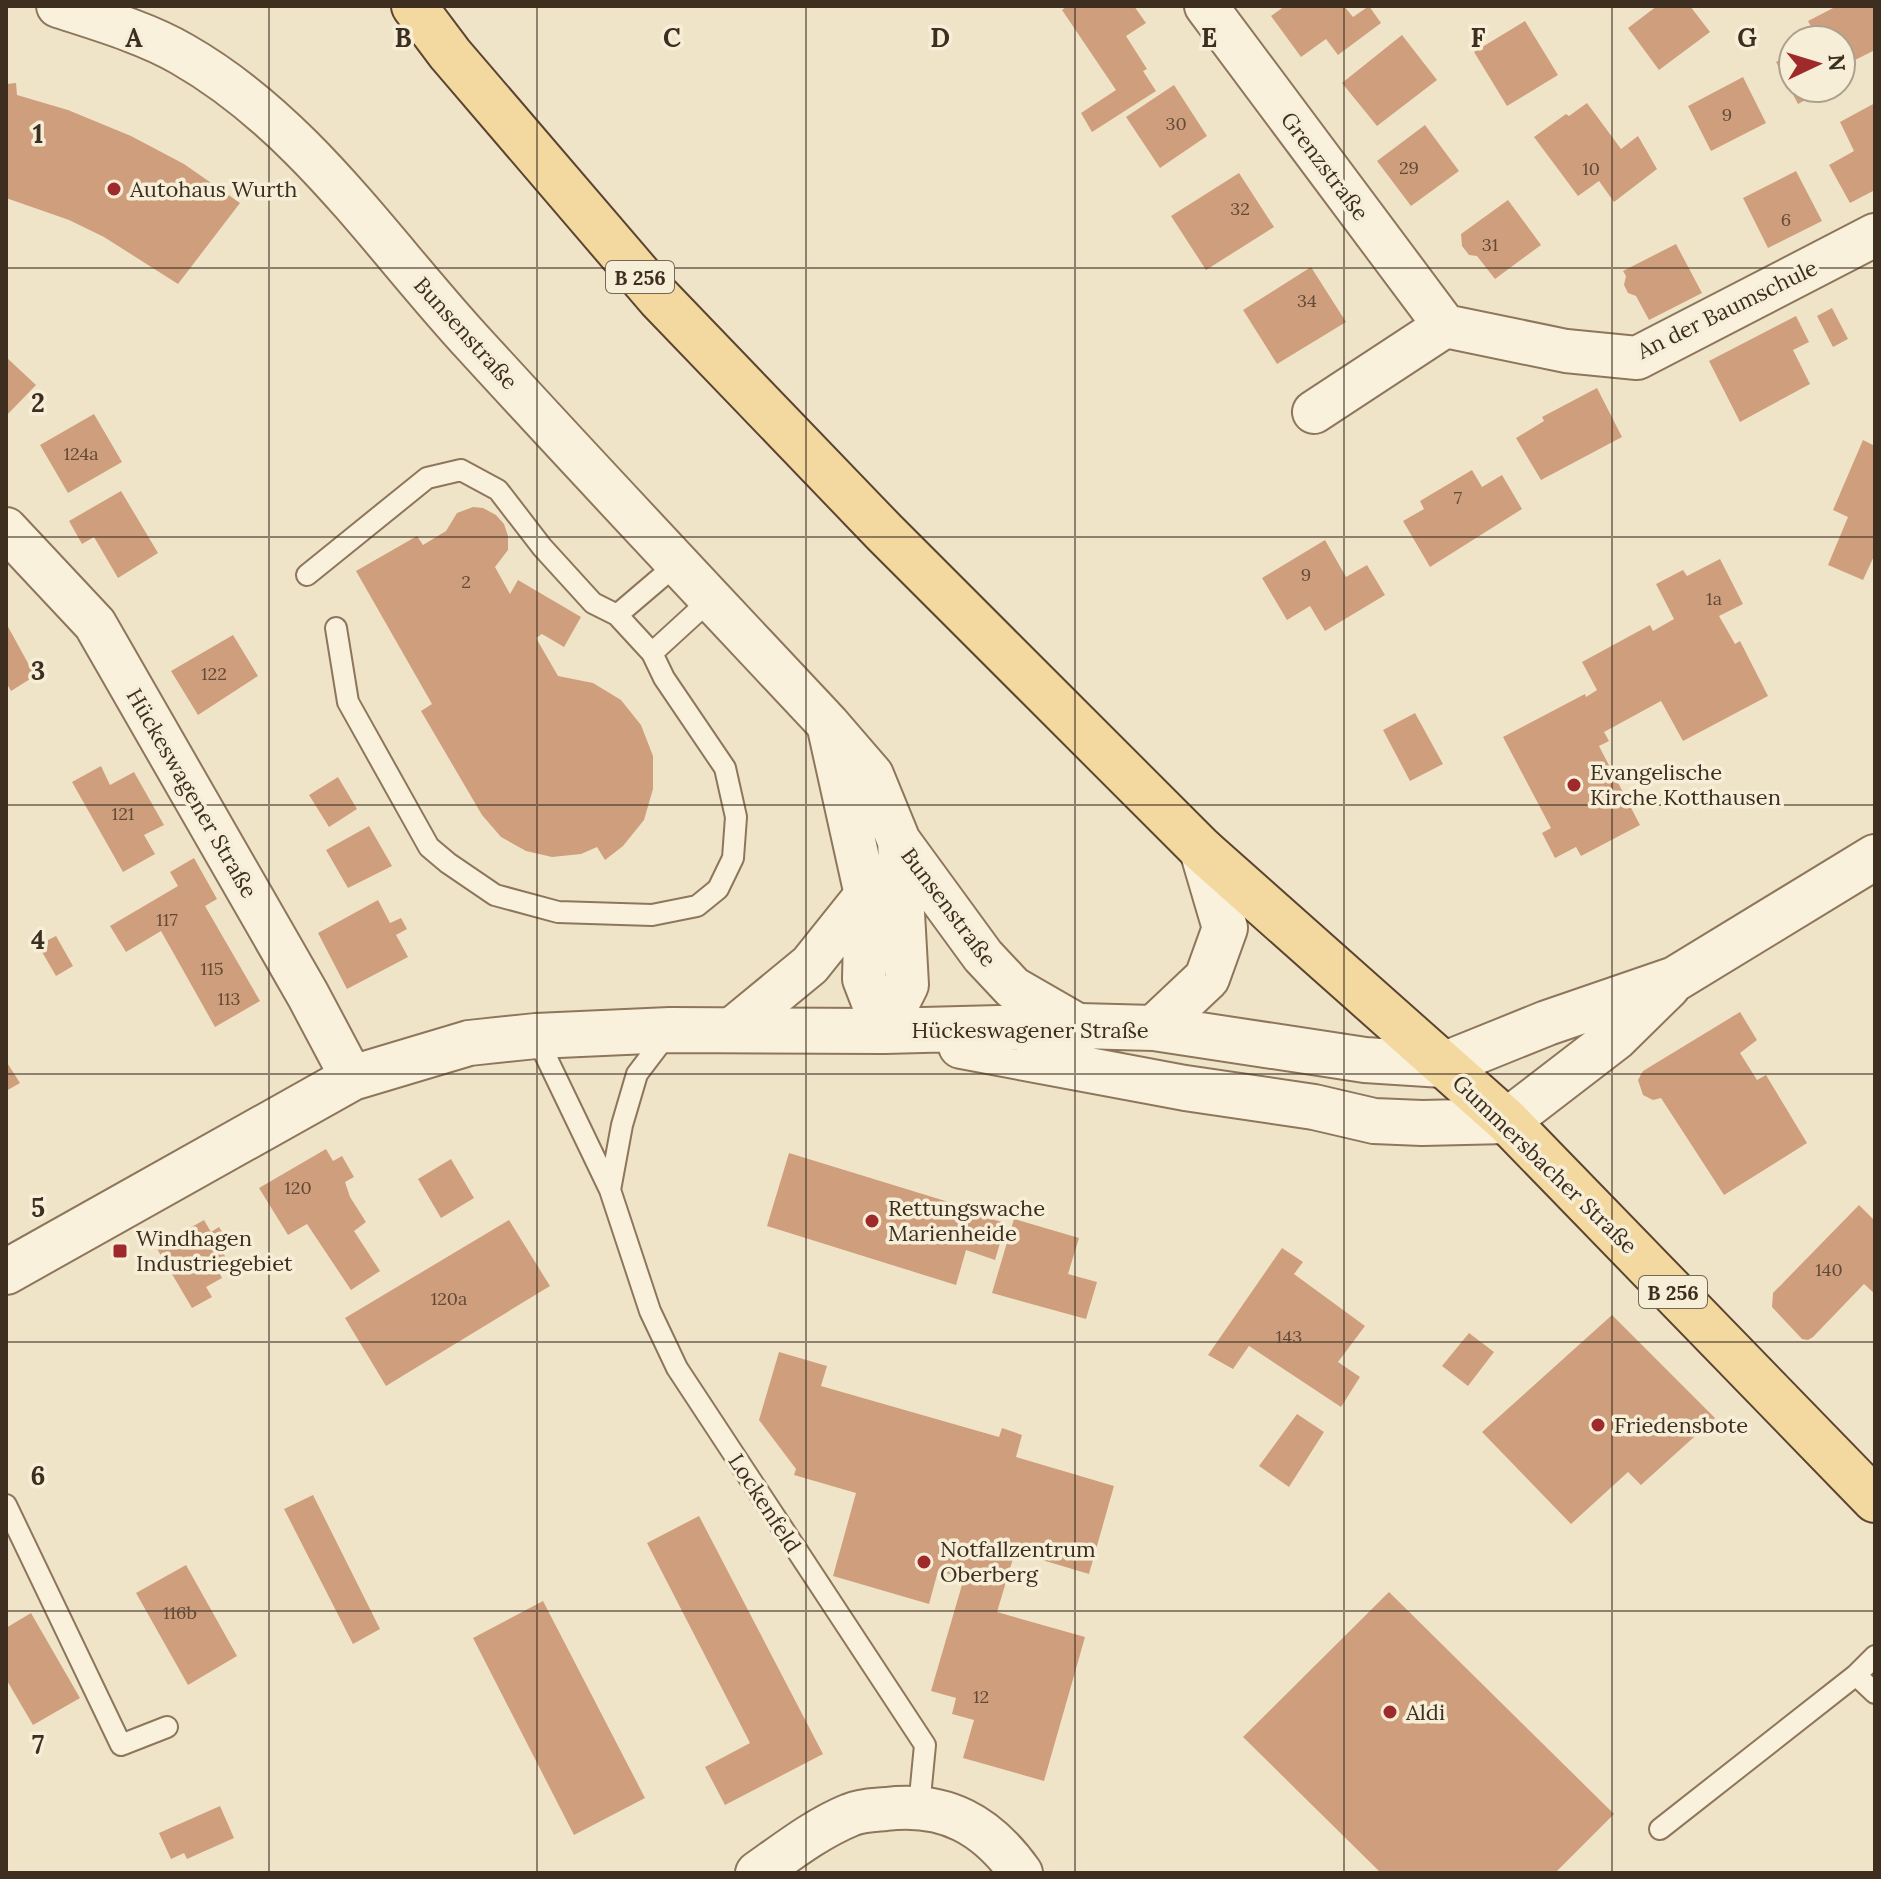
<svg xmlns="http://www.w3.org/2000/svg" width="1881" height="1879" font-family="Lora,serif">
	<rect width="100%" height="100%" fill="#f0e4c8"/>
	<path fill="#cf9f7d" d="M1067,6H1134L1146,23L1126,36L1147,69L1143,71L1156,91L1092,132L1081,113L1116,90L1062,10Z
		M1285,6H1344L1353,17L1369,6L1381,23L1338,55L1326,39L1301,57L1271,16Z
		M1657,6H1690L1710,32L1659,70L1628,28Z
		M1837,6H1875V50L1841,67V40H1818L1808,21Z
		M1525,21L1558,75L1507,106L1474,52Z
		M1402,35L1437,80L1377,126L1342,83Z
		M1793,53V88H1827L1798,104L1776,62Z
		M1743,77L1766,123L1711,151L1688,106Z
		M16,83L17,95L68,110L131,136L184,164L240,203L178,284L104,237L69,220L6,198V84Z
		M1174,85L1207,136L1160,168L1126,117Z
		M1587,103L1621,149L1638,136L1657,169L1614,202L1599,181L1578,196L1534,137L1566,114L1569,116Z
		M1875,103V190L1850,203L1829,165L1854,151L1840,122Z
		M1425,125L1459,171L1411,206L1377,161Z
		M1796,171L1822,221L1768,248L1743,198Z
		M1239,173L1274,227L1206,270L1171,216Z
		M1508,200L1541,245L1495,279L1477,256L1469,255L1462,246L1461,234Z
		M1676,244L1702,293L1649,320L1636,296L1628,293L1624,285L1626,276L1623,271Z
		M1311,267L1346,322L1277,364L1243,310Z
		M1832,308L1848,339L1833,347L1817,316Z
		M1796,316L1809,342L1793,350L1810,384L1740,422L1709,361Z
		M6,357L36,385L6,416Z
		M1597,388L1622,437L1541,480L1516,438L1544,421L1542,417Z
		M94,414L122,462L68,493L40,445Z
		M1863,440L1875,446V554L1863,580L1828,565L1848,517L1833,510Z
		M1472,470L1482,487L1502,475L1522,509L1430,567L1403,521L1424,509L1420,501Z
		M121,491L158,553L118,578L94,537L82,544L69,521Z
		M473,507L483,508L496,515L504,524L508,536V550L495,567L510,594L518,580L581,617L564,647L542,634L536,638L558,676L593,683L621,700L641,725L653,756V789L644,820L623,846L605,860L597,847L581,854L552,857L526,851L501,837L482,815L421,711L432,704L356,571L417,536L423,545L446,531L457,513Z
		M1325,540L1346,577L1367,565L1385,595L1325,631L1310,606L1287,620L1262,578Z
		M1720,559L1743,604L1719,616L1735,644L1740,641L1768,696L1683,741L1661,701L1604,732L1609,741L1599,746L1640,825L1581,856L1576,847L1555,858L1542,833L1551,828L1503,737L1585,694L1586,697L1597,690L1582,662L1650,625L1653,631L1674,619L1656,584L1683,570L1687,576Z
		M6,623L35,676L11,691L6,682Z
		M233,635L258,676L198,715L171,671Z
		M1415,713L1443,764L1410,781L1383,730Z
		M101,766L110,785L134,772L164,825L144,835L155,854L123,872L72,782Z
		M338,777L357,809L329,827L309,795Z
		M369,826L392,866L348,888L326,850Z
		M194,858L217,899L205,906L260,1001L215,1027L161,931L126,952L110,926L178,886L170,872Z
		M378,900L390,923L401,918L407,929L396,935L408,957L347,989L318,933Z
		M56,936L73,966L56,976L38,945Z
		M1740,1012L1757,1040L1740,1053L1757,1080L1766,1075L1807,1143L1724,1195L1661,1098L1653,1100L1643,1095L1638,1080L1643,1071Z
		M6,1061L20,1083L6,1091Z
		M326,1149L333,1161L342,1156L354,1177L345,1182L350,1197L366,1222L354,1231L380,1271L351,1290L307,1224L288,1235L259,1188Z
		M789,1153L978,1211L977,1215L1006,1223L995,1260L966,1250L956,1285L767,1226Z
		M451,1159L474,1198L441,1218L418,1179Z
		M1859,1205L1875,1221V1294L1864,1284L1813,1337L1808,1340L1802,1339L1772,1307L1773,1293Z
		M1014,1219L1079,1238L1068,1274L1097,1282L1086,1319L992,1293Z
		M204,1220L211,1232L219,1227L231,1246L222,1251L230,1265L218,1271L222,1278L206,1287L212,1297L192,1308L156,1247Z
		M509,1220L550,1286L386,1386L345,1318Z
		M1282,1248L1303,1262L1294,1274L1365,1326L1338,1362L1360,1377L1341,1407L1249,1346L1233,1369L1208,1355Z
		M1612,1315L1715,1418L1641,1485L1628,1472L1571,1524L1482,1432Z
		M1469,1333L1494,1352L1468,1386L1442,1366Z
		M779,1352L827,1366L821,1386L999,1437L1002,1428L1022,1435L1016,1457L1114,1486L1089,1574L1015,1552L997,1612L1085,1637L1044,1781L963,1758L974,1720L952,1714L956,1698L931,1691L964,1578L938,1571L929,1604L833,1576L856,1493L794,1475L796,1469L759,1420Z
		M1297,1414L1324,1432L1289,1487L1259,1466Z
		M313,1495L380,1629L353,1644L284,1509Z
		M699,1516L823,1754L725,1805L705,1767L750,1743L647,1543Z
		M186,1565L237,1656L188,1685L136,1593Z
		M1389,1592L1614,1814L1555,1873H1381L1243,1737Z
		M543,1601L645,1798L574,1835L473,1638Z
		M31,1613L80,1698L33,1725L6,1679V1628Z
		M220,1806L234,1838L187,1859L184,1853L171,1859L159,1833Z"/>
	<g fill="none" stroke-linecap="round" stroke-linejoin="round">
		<g stroke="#8d765c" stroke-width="24">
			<path id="service" d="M307,575L427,478L461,470L498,490L542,547L593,603L617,615L652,653L664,678L725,768L736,817L733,858L718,889L697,906L652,915L558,912L495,895L448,863L429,847L348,702L336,628
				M617,615L678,563
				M652,653L711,599
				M536,1036L610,1190L650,1311L677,1368L925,1745L919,1807
				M610,1190L622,1125L637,1074L669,1032
				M6,1505L121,1745L167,1727
				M1856,1675L1875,1693
				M1660,1829L1856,1675L1875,1656"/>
		</g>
		<g stroke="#8d765c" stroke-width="46">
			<path id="minor" d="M58,6C98,19 146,33 182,54C303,123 381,243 473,343C590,471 709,597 828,724L872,775L899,841L907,985L884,1031
				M1206,6L1445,326
				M1314,412L1445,326L1566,351L1637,358L1875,235
				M6,529L95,624L308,995L352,1078
				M829,728L866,895L864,979L884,1031
				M899,841L983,956L1013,988L1079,1026
				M731,1030L810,965L866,895
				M757,1873C787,1852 816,1829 850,1815C861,1810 875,1810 886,1809C946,1802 987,1825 1021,1873"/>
		</g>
		<g stroke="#8d765c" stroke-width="48">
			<path id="tertiary" d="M1154,1028L1207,978L1225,928L1202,850
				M961,1046L1185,1088L1314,1107L1374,1121L1422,1123L1507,1121L1615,1038L1668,986
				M6,1272L352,1078L469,1043L536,1036L670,1030L884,1031L1079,1026L1154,1028L1365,1060L1443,1065L1547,1023L1675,979L1875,857"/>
		</g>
		<g stroke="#5b4430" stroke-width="48">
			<path id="primary" d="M414,6L450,54L659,298L884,532L1202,850L1507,1121L1875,1500"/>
		</g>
		<use href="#service" stroke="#faf1dc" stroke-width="20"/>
		<use href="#minor" stroke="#faf1dc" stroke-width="42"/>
		<use href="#tertiary" stroke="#faf1dc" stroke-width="44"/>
		<use href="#primary" stroke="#f3d9a0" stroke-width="44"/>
	</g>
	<path fill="none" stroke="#3d2e20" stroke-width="2" stroke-opacity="0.55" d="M269,6V1873M537,6V1873M806,6V1873M1075,6V1873M1344,6V1873M1612,6V1873M6,268H1875M6,537H1875M6,805H1875M6,1074H1875M6,1342H1875M6,1611H1875"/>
	<g fill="#9e2a2b" stroke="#f7eed8" stroke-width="3">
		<circle cx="114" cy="189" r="8"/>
		<circle cx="1574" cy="785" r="8"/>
		<circle cx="872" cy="1221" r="8"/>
		<rect x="112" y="1243" width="16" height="16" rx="4"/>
		<circle cx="1598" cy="1425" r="8"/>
		<circle cx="924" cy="1562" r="8"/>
		<circle cx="1390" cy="1712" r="8"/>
	</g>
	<g text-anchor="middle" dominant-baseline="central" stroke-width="7" stroke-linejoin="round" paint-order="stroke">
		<g font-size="18" fill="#624a37">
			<text x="1727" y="114">9</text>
			<text x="1176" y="123">30</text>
			<text x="1409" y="167">29</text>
			<text x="1591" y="168">10</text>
			<text x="1240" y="208">32</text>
			<text x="1786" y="219">6</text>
			<text x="1490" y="244">31</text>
			<text x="1307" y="300">34</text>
			<text x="81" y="453">124a</text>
			<text x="1458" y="497">7</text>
			<text x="1306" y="574">9</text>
			<text x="466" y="581">2</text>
			<text x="1714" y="598">1a</text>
			<text x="214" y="673">122</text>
			<text x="123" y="813">121</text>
			<text x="167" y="919">117</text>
			<text x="212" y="968">115</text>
			<text x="229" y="998">113</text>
			<text x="298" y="1187">120</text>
			<text x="1829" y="1269">140</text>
			<text x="449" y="1298">120a</text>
			<text x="1289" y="1336">143</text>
			<text x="180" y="1612">116b</text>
			<text x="981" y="1696">12</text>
		</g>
		<g fill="#f7eed8" stroke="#756857" stroke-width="2">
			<rect x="606" y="261" width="68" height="32" rx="6"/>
			<rect x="1639" y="1276" width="68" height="32" rx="6"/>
		</g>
		<g font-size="20" font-weight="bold" fill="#3d2e20">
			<text x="640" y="277">B 256</text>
			<text x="1673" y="1292">B 256</text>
		</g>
		<g font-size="22" fill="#3d2e20" stroke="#f7eed8">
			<text transform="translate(1325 166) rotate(53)">Grenzstraße</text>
			<text transform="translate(1727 309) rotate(-26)">An der Baumschule</text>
			<text transform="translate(466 333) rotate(48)">Bunsenstraße</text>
			<text transform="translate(192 793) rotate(60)">Hückeswagener Straße</text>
			<text transform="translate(949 907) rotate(53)">Bunsenstraße</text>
			<text x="1030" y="1030">Hückeswagener Straße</text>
			<text transform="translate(1545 1164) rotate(44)">Gummersbacher Straße</text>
			<text transform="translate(765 1503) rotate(57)">Lockenfeld</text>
		</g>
		<g font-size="22" fill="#3d2e20" stroke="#f7eed8" text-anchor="start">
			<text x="130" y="189">Autohaus Wurth</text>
			<text x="1590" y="772">Evangelische<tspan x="1590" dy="25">Kirche Kotthausen</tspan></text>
			<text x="888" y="1208">Rettungswache<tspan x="888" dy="25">Marienheide</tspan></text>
			<text x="136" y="1238">Windhagen<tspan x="136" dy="25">Industriegebiet</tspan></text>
			<text x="1614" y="1425">Friedensbote</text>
			<text x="940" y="1549">Notfallzentrum<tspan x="940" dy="25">Oberberg</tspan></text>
			<text x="1406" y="1712">Aldi</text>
		</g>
	</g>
	<g font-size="26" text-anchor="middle" font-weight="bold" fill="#3d2e20" stroke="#f7eed8" stroke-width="7" stroke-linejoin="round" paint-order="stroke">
		<text x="134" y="47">A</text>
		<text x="403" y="47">B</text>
		<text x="672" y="47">C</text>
		<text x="940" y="47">D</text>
		<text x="1209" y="47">E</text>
		<text x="1478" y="47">F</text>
		<text x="1747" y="47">G</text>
		<text x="38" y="143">1</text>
		<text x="38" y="412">2</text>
		<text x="38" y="680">3</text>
		<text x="38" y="949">4</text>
		<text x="38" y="1217">5</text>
		<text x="38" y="1485">6</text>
		<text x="38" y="1754">7</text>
	</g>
	<rect width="1881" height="1879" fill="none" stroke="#3d2e20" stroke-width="16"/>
	<g transform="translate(1817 64) rotate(86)"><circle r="38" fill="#f7eed8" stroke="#ada18e" stroke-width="2"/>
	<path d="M0-6L14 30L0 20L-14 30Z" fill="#9e2a2b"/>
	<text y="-12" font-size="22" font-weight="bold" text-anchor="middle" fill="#3d2e20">N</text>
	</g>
</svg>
